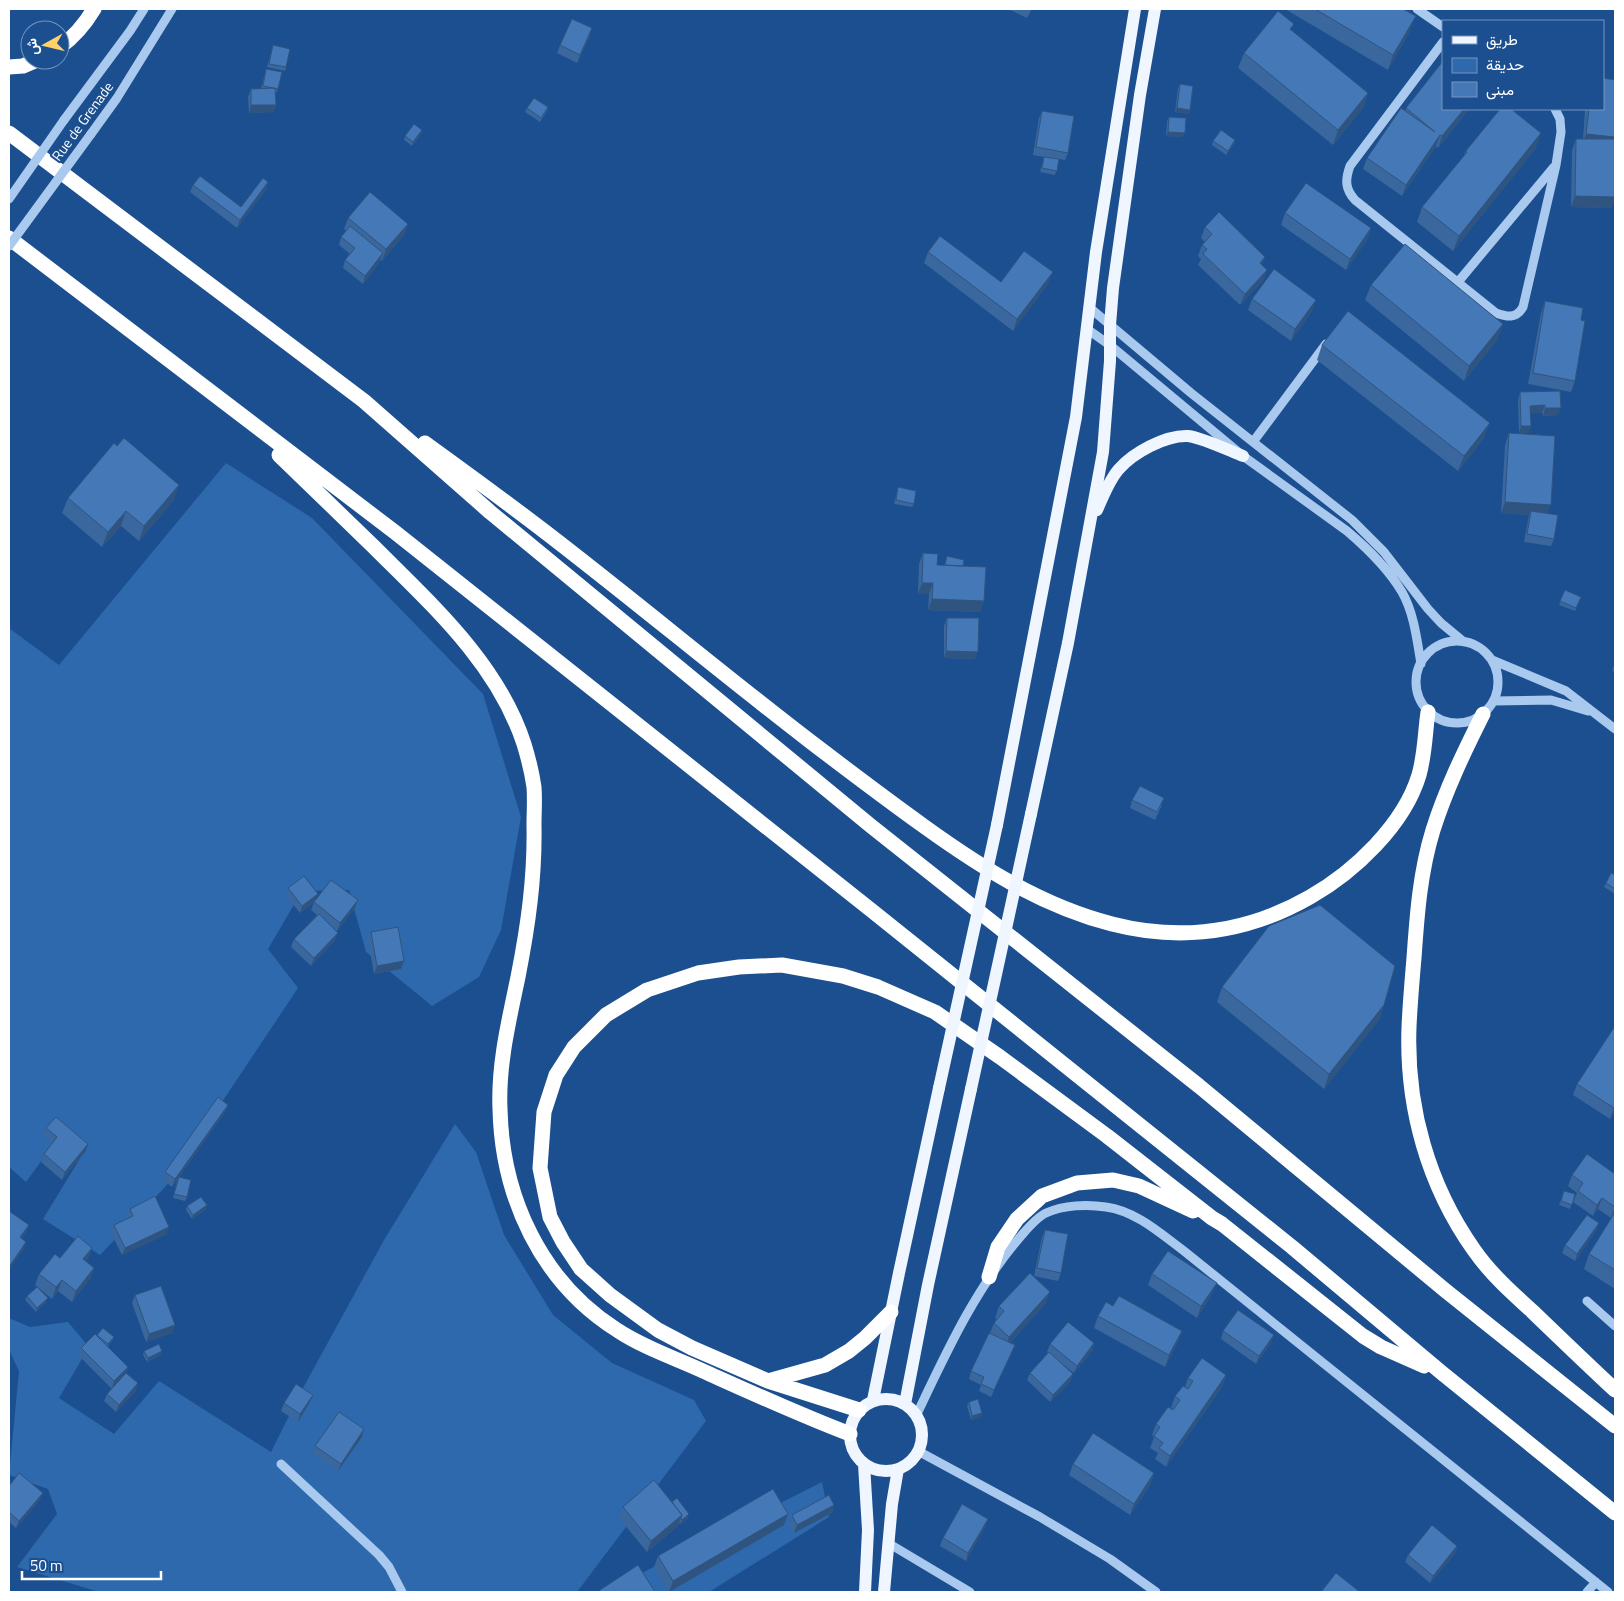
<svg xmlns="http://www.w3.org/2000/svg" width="1624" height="1601" font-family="'Titillium Web',Vazirmatn,sans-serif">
	<rect width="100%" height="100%" fill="#1b4f8f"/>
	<path fill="#2e69ad" d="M226,463L312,518L483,694L521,817L501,930L479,977L432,1006L366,952L349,890L302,891L268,949L298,988L166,1186L100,1255L43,1219L79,1160L55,1142L26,1182L9,1167V628L59,665Z
		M455,1124L476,1152L504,1235L553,1315L612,1363L694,1400L706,1421L577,1592H99L17,1567L57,1514L48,1489L9,1475L19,1371L9,1350V1318L30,1327L68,1322L89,1347L59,1398L114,1434L159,1381L271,1452L303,1388L384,1240Z
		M822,1482L829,1517L709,1592H604Z"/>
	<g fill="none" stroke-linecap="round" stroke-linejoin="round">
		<path stroke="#a9c9ee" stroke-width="9" d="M1417,9L1443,27
			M1443,42L1350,166C1345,180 1345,189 1355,200L1496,313C1507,317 1516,319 1523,307L1556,165L1561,132L1560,119L1555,109
			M64,120L130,31L144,9
			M91,134L117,98L172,9
			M1458,282L1554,167
			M1090,308L1191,393L1352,520L1384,552L1428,609L1441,623L1464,642
			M1087,329L1111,346L1243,456L1347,531C1368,549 1388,568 1402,592C1414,613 1417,640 1421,664
			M1253,442L1326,344
			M1416 682a41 41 0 1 1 82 0a41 41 0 1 1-82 0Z
			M1492,660L1566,691L1615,729
			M1494,701L1551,700L1588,711
			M1587,1301L1615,1326
			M916,1416C946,1353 975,1289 1021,1236C1028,1228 1037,1217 1046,1213C1064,1205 1087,1204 1106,1207C1136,1211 1161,1234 1184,1251L1608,1592
			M918,1451L1040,1517L1110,1559L1156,1592
			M281,1464L379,1555L389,1567L402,1592
			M888,1543L970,1592
			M1587,1592L1596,1582"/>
		<path stroke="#f0f6ff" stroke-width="12" d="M1097,510C1103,497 1109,480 1119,469C1133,453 1165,435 1188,436C1203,438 1228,450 1243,456
			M1031,814L1068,643L1103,452L1110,361V325L1113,288L1140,95L1155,9
			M997,825L1076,417L1096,252L1135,9
			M850 1435a36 36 0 1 1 72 0a36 36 0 1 1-72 0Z
			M873,1400L899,1273L939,1088
			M905,1404L928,1285L971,1089
			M864,1464L868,1530L865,1592
			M884,1592L892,1504L898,1469"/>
		<path stroke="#fff" stroke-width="15" d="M60,47C74,37 85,24 94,9
			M9,67L23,66L37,60
			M9,133L364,401L490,512L871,826L1199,1086L1446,1291L1615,1426
			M9,238L396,533L871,910L1292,1247L1442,1373L1615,1513
			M425,443C465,472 505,501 544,531C634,600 721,673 811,742C849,771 886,799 925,827C982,868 1042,906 1112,924C1182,942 1247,933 1310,897C1354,872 1404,825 1419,775C1425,754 1425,733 1428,712
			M279,455C311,486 343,517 375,548C433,606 498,664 524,744C528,757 532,773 534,787C535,800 534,813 534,825C535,878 528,926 518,977C509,1020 498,1065 500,1109C502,1197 541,1282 617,1330C644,1348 675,1358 703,1371C752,1393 800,1415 850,1434
			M1483,714C1464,752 1446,789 1433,830C1420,872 1417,915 1414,958C1412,981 1410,1004 1409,1027C1406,1107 1428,1185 1474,1250C1490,1273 1511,1292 1532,1311C1560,1338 1587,1364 1615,1390
			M989,1277L998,1247L1017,1219L1042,1196L1077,1183L1113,1180L1139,1186L1193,1211
			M891,1312L865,1338L849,1351L825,1365L768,1381L692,1348L658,1330L610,1295L581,1269L563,1242L550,1217L540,1168L544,1112L556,1075L574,1047L606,1015L647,990L698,973L739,967L782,965L843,976L878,987L935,1012L1000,1057L1107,1136L1212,1218L1222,1224L1363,1336L1381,1347L1424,1366
			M768,1381L859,1410"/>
		<path stroke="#a9c9ee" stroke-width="9" d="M9,199L64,120
			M9,246L91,134"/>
		<path stroke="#f0f6ff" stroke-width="12" d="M939,1088L997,825
			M971,1089L1031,814"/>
	</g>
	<path fill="#3a679d" d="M1008,9H1032L1027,18Z
		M1285,9H1403L1410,31L1388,70Z
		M590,36L577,63L557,53L560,45Z
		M273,45L286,67L285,71L267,67Z
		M1244,53L1368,93L1363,108L1333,145L1238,68Z
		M266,69L278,89L277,92H275L276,105L273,112L249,113L248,97L251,89H261Z
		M1180,84L1190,110L1188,114L1175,112L1178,88Z
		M548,107L547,111L540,122L525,112L527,108Z
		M1406,108L1469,109L1438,148L1436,146L1402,196L1363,169L1367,158L1405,111Z
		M1585,109H1603L1612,208L1571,207L1572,150L1576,139H1583Z
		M1042,111L1068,153L1065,160L1059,159L1055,175L1040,172L1044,157L1049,158L1033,155L1039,118Z
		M1169,117L1183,137L1166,136L1167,121Z
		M422,130L421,134L412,146L404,140L405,136Z
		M1235,140L1234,144L1226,155L1212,145L1213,141Z
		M1536,148L1453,251L1417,222L1422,207L1464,156L1465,152Z
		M268,182L266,190L237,228L190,192L193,185L241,207Z
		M1285,213L1371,228L1367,240L1346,270L1281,225Z
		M348,218L408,224L404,235L382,261L381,260L363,284L343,268L345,260L350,254L339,245L341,237L346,231L344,229Z
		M1205,227L1262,265L1267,270L1263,281L1240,305L1198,265L1201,259L1198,256L1202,245L1205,242L1201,238Z
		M928,252L1001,282L1048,284L1013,331L924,263Z
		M1371,285L1498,339L1464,381L1365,300Z
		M1252,299L1312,311L1291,341L1248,310Z
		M1545,301L1581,320L1575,381L1571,392L1528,384L1541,313Z
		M1322,345L1484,438L1458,471L1317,360Z
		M1560,391L1558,415L1543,416L1542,413H1530L1531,426L1528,433H1519L1518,400L1520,392Z
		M1509,433L1547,514L1554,539L1551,546L1524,542L1529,515L1501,513L1505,445Z
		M898,487L914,504L912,507L894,504Z
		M68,498L174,500L139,541L121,526L102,547L62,513Z
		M923,553L937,565H944L947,556L963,566L984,601L980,612L928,610L929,594H918L919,564Z
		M1565,590L1581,597L1575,611L1559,605Z
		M947,618L975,659L944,658V626Z
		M1615,663V672L1612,671Z
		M1132,800L1162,805L1155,820L1130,808Z
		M1615,875V894L1604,887L1606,883Z
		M288,888L315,900L355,908L337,931L332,927L335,940L311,966L291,947L294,939L317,915L311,910L314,902L300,913L285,895Z
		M371,932L404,961L401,969L374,974L368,940Z
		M1222,987L1384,1005L1379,1020L1324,1089L1217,1002Z
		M1615,1026V1111L1610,1119L1573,1095L1577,1084Z
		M228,1105L225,1112L179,1177L187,1197L185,1201L173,1198L177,1180L172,1187L162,1179L165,1172Z
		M46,1128L88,1144L86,1151L62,1180L41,1162L44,1154L53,1143L44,1136Z
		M1615,1174V1212L1611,1218L1598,1209L1593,1216L1573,1202L1577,1193L1568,1186L1572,1175Z
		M1564,1191L1575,1194L1570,1209L1559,1205Z
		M187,1206L206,1209L192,1219L186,1210Z
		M130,1209L167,1234L122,1255L111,1233L114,1225L128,1218L127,1216Z
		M1615,1212V1289L1584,1269L1589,1254Z
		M1599,1223L1596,1231L1575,1261L1562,1253L1565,1245Z
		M1045,1230L1061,1273L1058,1281L1034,1276L1042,1237Z
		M92,1248L88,1259L86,1261L94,1268L90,1279L72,1302L58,1291L52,1299L35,1285L39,1274Z
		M1152,1274L1212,1294L1197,1318L1148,1285Z
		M135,1295L175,1325L172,1333L146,1342L132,1303Z
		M27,1296L46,1302L36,1312L25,1300Z
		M1046,1303L1010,1343L1012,1352L991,1397L979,1391L981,1385L969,1379L971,1371L990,1333L994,1323L997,1319L995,1318L999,1306Z
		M1113,1306L1182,1331L1178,1342L1165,1367L1094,1328L1098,1316Z
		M103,1328L114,1337L113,1340L108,1347L128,1367L126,1373L136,1391L116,1412L104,1401L107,1394L112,1389L79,1356L81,1348L97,1336Z
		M1223,1331L1271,1343L1256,1364L1221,1339Z
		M1094,1343L1092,1351L1074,1373L1060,1362L1073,1374L1070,1382L1050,1402L1027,1380L1030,1373L1048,1353L1047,1352L1050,1344Z
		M144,1351H162L161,1355L147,1362L143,1355Z
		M1226,1375L1222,1387L1166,1467L1155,1459L1158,1453L1150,1448L1154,1437L1152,1435L1156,1424L1173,1410L1171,1408L1175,1396L1185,1387L1188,1378Z
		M310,1402L298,1422L281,1411L284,1403Z
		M969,1402L982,1413L981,1417L971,1420L967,1406Z
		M362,1437L338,1471L312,1453L315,1446Z
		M1073,1464L1154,1473L1150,1485L1130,1515L1069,1475Z
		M9,1486L40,1500L16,1528L9,1522Z
		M672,1502L688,1518L680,1524L679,1523L678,1526L647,1552L619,1518L623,1507Z
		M834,1505L832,1513L794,1533L789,1523L792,1515Z
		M788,1514L784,1525L669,1592L654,1567L658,1556Z
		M985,1527L966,1561L940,1546L943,1538Z
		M1457,1546L1455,1554L1430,1583L1405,1562L1408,1555Z"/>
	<path fill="#305480" d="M1416,16L1410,31L1388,70L1393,55Z
		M592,28L590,36L577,63L580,55Z
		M1368,93L1363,108L1333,145L1338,130Z
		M251,105H276L273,112L249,113Z
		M1177,108L1190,110L1188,114L1175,112Z
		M1464,109H1469L1438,148L1442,136Z
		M422,130L421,134L412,146L413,142Z
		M1168,132L1185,133L1183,137L1166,136Z
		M1541,133L1536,148L1453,251L1459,236Z
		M1586,134L1615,137V148L1582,146Z
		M1440,135L1436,146L1402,196L1406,185Z
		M1235,140L1234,144L1226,155L1228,151Z
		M268,182L266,190L237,228L240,220Z
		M1575,196L1615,197V199L1612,208L1571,207Z
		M408,224L404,235L382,261L386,249Z
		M1371,228L1367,240L1346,270L1350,259Z
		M383,253L380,261L363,284L365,276Z
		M1265,257L1261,268L1260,263Z
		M1267,270L1263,281L1240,305L1245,294Z
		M1053,272L1048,284L1013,331L1017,319Z
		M1316,300L1312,311L1291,341L1295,329Z
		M1503,324L1498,339L1464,381L1469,366Z
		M1545,405L1542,413H1527L1530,406Z
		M1545,408H1561L1558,415L1543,416Z
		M1490,423L1484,438L1458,471L1464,456Z
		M1521,426H1531L1528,433H1519Z
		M179,485L174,500L139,541L144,526Z
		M1505,502L1551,505L1546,516L1531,511L1529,515L1501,513Z
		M126,511L121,526L102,547L108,532Z
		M922,583H933L929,594H918Z
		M932,599L984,601L980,612L928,610Z
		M946,651L978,652L975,659L944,658Z
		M318,894L315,901L300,913L302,906Z
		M358,900L355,908L337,931L340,923Z
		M338,933L335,940L311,966L314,958Z
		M404,961L401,969L374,974L377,966Z
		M1384,1005L1379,1020L1324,1089L1329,1074Z
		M228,1105L225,1112L172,1187L175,1179Z
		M1615,1106V1111L1610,1119L1614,1108Z
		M88,1144L86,1151L62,1180L65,1172Z
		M1602,1198L1598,1209L1593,1216L1597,1205Z
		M207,1205L206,1209L192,1219L193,1215Z
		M1615,1206V1212L1611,1218Z
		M1599,1223L1596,1231L1575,1261L1577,1254Z
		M29,1225L26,1233L18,1245L20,1237Z
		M169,1227L167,1234L122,1255L125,1248Z
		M26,1242L24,1249L9,1270V1267Z
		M92,1248L88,1259L79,1270L83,1259Z
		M94,1268L90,1279L72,1302L76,1291Z
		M62,1280L58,1291L52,1299L56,1287Z
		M1217,1283L1212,1294L1197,1318L1201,1306Z
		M1050,1292L1046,1303L1005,1348L1009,1337Z
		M48,1298L46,1302L36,1312L37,1308Z
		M175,1325L172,1333L146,1342L149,1334Z
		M1182,1331L1178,1342L1165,1367L1169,1355Z
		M1274,1335L1271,1343L1256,1364L1259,1356Z
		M114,1337L113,1340L107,1348L108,1344Z
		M1094,1343L1092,1351L1074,1373L1077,1366Z
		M162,1351L161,1355L147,1362L148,1358Z
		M128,1367L125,1375L112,1389L114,1381Z
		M1073,1374L1070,1382L1050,1402L1053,1395Z
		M1226,1375L1222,1387L1166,1467L1170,1456Z
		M138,1383L136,1391L116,1412L119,1405Z
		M313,1395L310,1402L298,1422L300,1414Z
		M982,1413L981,1417L971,1420L972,1416Z
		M364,1429L362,1437L338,1471L341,1464Z
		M1154,1473L1150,1485L1130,1515L1134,1504Z
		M43,1493L40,1500L16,1528L19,1521Z
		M834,1505L832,1513L794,1533L797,1525Z
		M689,1514L688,1518L680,1524L682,1520Z
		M788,1514L784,1525L669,1592L673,1581Z
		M682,1515L678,1526L647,1552L651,1541Z
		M988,1519L985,1527L966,1561L968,1553Z
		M1457,1546L1455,1554L1430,1583L1433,1576Z"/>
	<path fill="#4478b7" stroke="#305480" d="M1315,9H1403L1416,16L1393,55Z
		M1278,11L1294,24L1290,29L1368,93L1338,130L1244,53Z
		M572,19L592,28L580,55L560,45Z
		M273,45L290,49L286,67L269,64Z
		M1443,61V109H1464L1442,136L1440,135L1406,185L1367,158L1401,108L1435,132L1406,108Z
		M266,69L282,72L278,89L263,86Z
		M1603,78L1615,80V137L1586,134L1589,109H1603Z
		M1180,84L1193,86L1190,110L1177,108Z
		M275,88L276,105H251V89Z
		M534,98L548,107L541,118L527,108Z
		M1500,109H1511L1541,133L1459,236L1422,207L1467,152H1465Z
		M1042,111L1074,116L1068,153L1036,147Z
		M1169,117L1186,118L1185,133L1168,132Z
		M414,124L422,130L413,142L405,136Z
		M1221,130L1235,140L1228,151L1213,141Z
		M1576,139H1615V197L1575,196Z
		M1044,157L1059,159L1057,171L1042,168Z
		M200,176L241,207L263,178L268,182L240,220L193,185Z
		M1306,183L1371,228L1350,259L1285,213Z
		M370,192L408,224L386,249L348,218Z
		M1219,212L1265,257L1260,263L1267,270L1245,294L1203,254L1207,249L1202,245L1212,234L1205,227Z
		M350,226L383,253L365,276L345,260L355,248L341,237Z
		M940,236L1001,282L1024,251L1053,272L1017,319L928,252Z
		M1405,244L1503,324L1469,366L1371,285Z
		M1274,269L1316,300L1295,329L1252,299Z
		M1545,301L1583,308L1581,320L1585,321L1575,381L1533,373Z
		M1348,311L1490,423L1464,456L1322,345Z
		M1560,391L1561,408H1545V405L1530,406L1531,426H1521L1520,392Z
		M1509,433L1555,436L1551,505L1505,502Z
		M124,438L179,485L144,526L126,511L108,532L68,498L114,443L117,446Z
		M898,487L916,491L914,504L896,500Z
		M1531,511L1558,515L1554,539L1527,534Z
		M923,553L938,554L937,565L986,567L984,601L932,599L933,583H922Z
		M947,556L964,560L963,566L945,565Z
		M1565,590L1581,597L1576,608L1560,601Z
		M947,618H979L978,652L946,651Z
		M1140,786L1164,798L1157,812L1132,800Z
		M1611,873L1615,875V889L1606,883Z
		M304,876L318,894L302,906L288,888Z
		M331,880L358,900L340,923L314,902Z
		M1320,905L1395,966L1384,1005L1329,1074L1222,987L1269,926Z
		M319,914L338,933L314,958L294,939Z
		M398,927L404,961L377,966L371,932Z
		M1615,1026V1106L1614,1108L1577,1084Z
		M218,1097L228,1105L175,1179L165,1172Z
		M56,1117L88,1144L65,1172L44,1154L57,1137L46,1128Z
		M1587,1154L1615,1174V1207L1602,1198L1597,1205L1578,1191L1583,1183L1572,1175Z
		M179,1177L191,1180L187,1197L174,1194Z
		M1564,1191L1575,1194L1572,1205L1561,1201Z
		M155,1196L169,1227L125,1248L114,1225L133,1216L130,1209Z
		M201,1197L207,1205L193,1215L187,1206Z
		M9,1211L29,1225L20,1237L26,1242L9,1267Z
		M1615,1212V1270L1589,1254Z
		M1587,1215L1599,1223L1577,1254L1565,1245Z
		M1045,1230L1068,1234L1061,1273L1037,1268Z
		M78,1236L92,1248L83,1259L94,1268L76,1291L62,1280L56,1287L39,1274L55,1254L60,1258Z
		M1168,1251L1217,1283L1201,1306L1152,1274Z
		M1030,1273L1050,1292L1009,1337L994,1323L1004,1311L999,1306Z
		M161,1286L175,1325L149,1334L135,1295Z
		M37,1287L48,1298L37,1308L27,1296Z
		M1119,1296L1182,1331L1169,1355L1098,1316L1106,1302L1113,1306Z
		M1238,1310L1274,1335L1259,1356L1223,1331Z
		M1068,1322L1094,1343L1077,1366L1050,1344Z
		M103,1328L114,1337L108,1344L97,1335Z
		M989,1333L1015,1345L994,1390L981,1384L984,1377L971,1371Z
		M95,1334L128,1367L114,1381L81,1348Z
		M159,1344L162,1351L148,1358L144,1351Z
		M1049,1352L1073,1374L1053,1395L1030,1373Z
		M1202,1358L1226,1375L1170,1456L1159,1448L1163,1443L1154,1436L1160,1427L1156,1424L1168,1407L1173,1410L1180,1400L1175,1396L1183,1386L1188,1389L1193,1381L1188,1378Z
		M126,1373L138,1383L119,1405L107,1394Z
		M296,1384L313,1395L300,1414L284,1403Z
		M978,1399L982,1413L972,1416L969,1402Z
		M339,1412L364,1429L341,1464L315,1446Z
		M1093,1433L1154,1473L1134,1504L1073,1464Z
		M19,1473L43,1493L19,1521L9,1512V1486Z
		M654,1480L682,1515L651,1541L623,1507Z
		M773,1489L788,1514L673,1581L658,1556Z
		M829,1495L834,1505L797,1525L792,1515Z
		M677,1498L689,1514L682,1520L681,1519L682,1515L672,1502Z
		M962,1504L988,1519L968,1553L943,1538Z
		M1432,1525L1457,1546L1433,1576L1408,1555Z
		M638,1565L655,1592H597Z
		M1336,1573L1360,1592H1321Z"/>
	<g text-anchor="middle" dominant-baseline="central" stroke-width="4" stroke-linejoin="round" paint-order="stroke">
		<g font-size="14" fill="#fff" stroke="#1b4f8f">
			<text transform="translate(82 121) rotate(-54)">Rue de Grenade</text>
		</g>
	</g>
	<rect width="1624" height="1601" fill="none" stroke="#ffffff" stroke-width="20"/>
	<rect x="1442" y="20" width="162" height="90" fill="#1b4f8f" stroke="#7695bc"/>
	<rect x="1452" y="36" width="25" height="8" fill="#f0f6ff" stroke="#7695bc"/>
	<text x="1486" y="45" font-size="15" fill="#ffffff">طريق</text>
	<rect x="1452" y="58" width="25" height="15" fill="#2e69ad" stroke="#7695bc"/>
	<text x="1486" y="70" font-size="15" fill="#ffffff">حديقة</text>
	<rect x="1452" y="82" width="25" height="15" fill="#4478b7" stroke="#7695bc"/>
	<text x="1486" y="95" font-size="15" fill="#ffffff">مبنى</text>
	<g transform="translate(45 45) rotate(262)"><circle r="24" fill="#1b4f8f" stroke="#7695bc"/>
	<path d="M0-4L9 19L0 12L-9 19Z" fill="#ffd166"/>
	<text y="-8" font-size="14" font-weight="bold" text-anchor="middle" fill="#ffffff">ش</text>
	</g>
	<path d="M22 1571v8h139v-8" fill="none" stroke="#ffffff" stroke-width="2.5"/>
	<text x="30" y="1571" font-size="15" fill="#ffffff" stroke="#1b4f8f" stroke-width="4" paint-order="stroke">50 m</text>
</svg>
